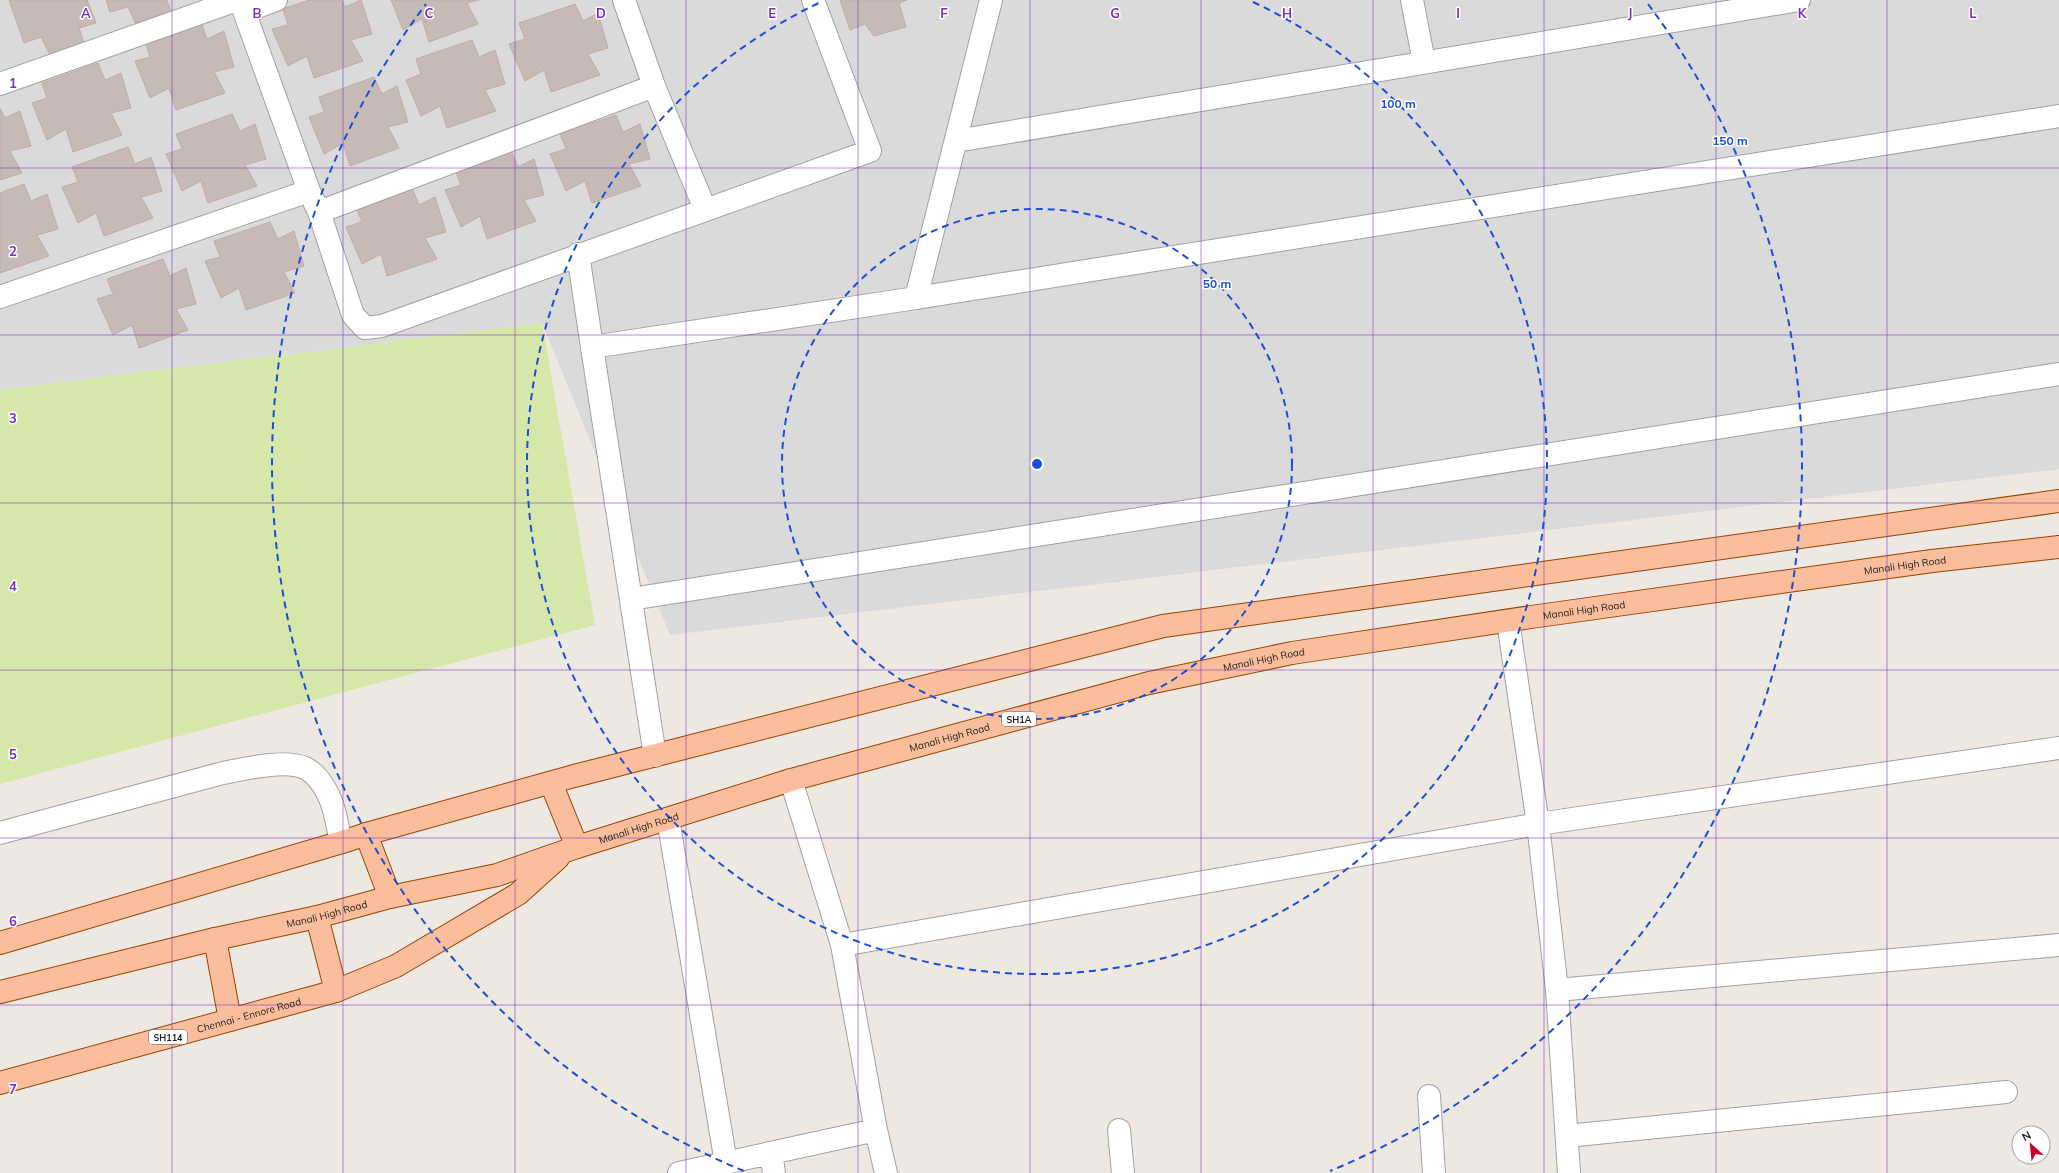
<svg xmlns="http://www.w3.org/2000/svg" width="2059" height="1173" font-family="Mulish,sans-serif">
	<rect width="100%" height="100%" fill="#eee8e3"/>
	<path fill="#dbdada" d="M0,0H2059V469L670,635L542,323L0,390Z"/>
	<path fill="#d5e8a9" d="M542,323L595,625L0,784V390Z"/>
	<path fill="#c6bab7" stroke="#c0aca6" d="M9,0H87L96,23L79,28L84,43L50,55L41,37L24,43Z
		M106,0H167L171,12L136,24L128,7L110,12Z
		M309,0H342L345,7L361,0L372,34L351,40L363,61L314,78L307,56L288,66L272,29L288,25L283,9Z
		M391,0H479L467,3L478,24L429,42L422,19L403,30Z
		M840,0H907L899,3L906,27L874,36L865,24L850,30Z
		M575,4L583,21L598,13L608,48L588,54L600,75L551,92L544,70L525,81L509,44L525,39L519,23Z
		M201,22L207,39L224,31L234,67L214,72L225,93L176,110L169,88L150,98L135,61L150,57L145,41Z
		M472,40L479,57L495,50L505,84L485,90L496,111L447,128L440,106L421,116L406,80L421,74L416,59Z
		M98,63L105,80L121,73L131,108L111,113L122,135L73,152L66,129L47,140L32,103L47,98L42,83Z
		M374,77L382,94L397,86L408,122L388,127L399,148L350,166L343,143L324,154L309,117L324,112L319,97Z
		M0,108L5,118L20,111L31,146L10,151L22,173L0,180Z
		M232,114L240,131L255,124L266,159L245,165L257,186L208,203L201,181L182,191L166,154L182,149L176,134Z
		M616,115L623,132L640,124L650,159L629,164L641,186L592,203L585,181L566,191L550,154L566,149L560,134Z
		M128,147L135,164L151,157L162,191L141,197L153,218L104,236L96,213L78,223L62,187L78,182L72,167Z
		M511,150L518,167L534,159L544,195L524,200L536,221L487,239L480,216L461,227L445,190L461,185L455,170Z
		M24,184L31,201L47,194L58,229L37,235L49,256L0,273V193Z
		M412,188L419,205L435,197L446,232L425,238L437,259L387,276L381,254L362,264L346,227L362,222L356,207Z
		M270,222L278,239L294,231L304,266L284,272L295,293L246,310L239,288L221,298L205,261L220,257L214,241Z
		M163,259L170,276L186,268L196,304L176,309L188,330L139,348L132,325L113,335L97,299L113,294L107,279Z"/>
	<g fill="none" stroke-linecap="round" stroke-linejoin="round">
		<g stroke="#a1a1a1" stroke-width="24">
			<path id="minor" d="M240,0L309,191L319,212L353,315L365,328L382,326L870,151L813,0
				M624,0L654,86L705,209
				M1412,0L1424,62
				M246,11L276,0
				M0,84L237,0
				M956,141L1799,0
				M319,212L654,86
				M578,254L592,347
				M0,297L309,191
				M916,298L2059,116
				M631,599L2059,374
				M1508,621L1538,824L1557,990L1569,1173
				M791,780L842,945L876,1130L886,1173
				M668,819L726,1163
				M0,833L223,773C244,769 285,759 305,768C317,774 326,789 331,801C336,814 338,829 341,842
				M842,945L1538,824L2059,748
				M1557,990L2059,945
				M1429,1096L1434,1173
				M1119,1130L1123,1173
				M1567,1136L2006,1092
				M771,1153L774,1173
				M679,1173L876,1130"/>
		</g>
		<g stroke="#a1a1a1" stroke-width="24">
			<path id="tertiary" d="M655,756L592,347L916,298L991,0"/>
		</g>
		<g stroke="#944602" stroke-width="24">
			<g id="primary">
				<path d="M551,783L577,847"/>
				<path d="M366,834L390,897"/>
				<path d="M317,917L336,991"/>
				<path d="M215,939L230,1020"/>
				<path d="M0,943L349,840L366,834L574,776L1163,626L2059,501"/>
				<path id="s1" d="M0,992L215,939L317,917L390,897L497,875L577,847L791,780L1149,683L1292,653L1531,617L1932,561L2059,547"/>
				<path id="s2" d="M0,1083L336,991L396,966L518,894L558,858"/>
			</g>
		</g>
		<use href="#minor" stroke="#fff" stroke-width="22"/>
		<use href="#tertiary" stroke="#fff" stroke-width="22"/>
		<use href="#primary" stroke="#fabe9c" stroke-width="22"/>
	</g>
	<path fill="none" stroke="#7b2cbf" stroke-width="1" stroke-opacity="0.55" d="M172,0V1173M343,0V1173M515,0V1173M686,0V1173M858,0V1173M1030,0V1173M1201,0V1173M1373,0V1173M1544,0V1173M1716,0V1173M1887,0V1173M0,168H2059M0,335H2059M0,503H2059M0,670H2059M0,838H2059M0,1005H2059"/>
	<g fill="none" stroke="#1d4ed8" stroke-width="2" stroke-dasharray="7 5">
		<circle cx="1037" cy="464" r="255"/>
		<path d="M1253 2A510 510 0 1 1 821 2"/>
		<path d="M744 1171A765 765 0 0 1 426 4M1648 4A765 765 0 0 1 1330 1171"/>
	</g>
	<g text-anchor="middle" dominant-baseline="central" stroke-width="3" stroke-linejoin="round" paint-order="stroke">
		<g fill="#fff" stroke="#616161" stroke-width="1">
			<rect x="1002" y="712" width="34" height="14" rx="3"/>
			<rect x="149" y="1030" width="38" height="14" rx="3"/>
		</g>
		<g font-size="9" font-weight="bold" fill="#1d1d1d">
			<text x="1019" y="719">SH1A</text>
			<text x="168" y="1037">SH114</text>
		</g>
		<g font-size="10" fill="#1d1d1d" stroke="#fff">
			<text stroke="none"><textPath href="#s1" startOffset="1956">Manali High Road</textPath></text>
			<text stroke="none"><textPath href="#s1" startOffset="1632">Manali High Road</textPath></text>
			<text stroke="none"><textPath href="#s1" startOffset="1308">Manali High Road</textPath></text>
			<text stroke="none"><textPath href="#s1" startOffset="984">Manali High Road</textPath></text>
			<text stroke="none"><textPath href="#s1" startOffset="660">Manali High Road</textPath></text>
			<text stroke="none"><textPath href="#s1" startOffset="336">Manali High Road</textPath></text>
			<text stroke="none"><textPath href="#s2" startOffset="258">Chennai - Ennore Road</textPath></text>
		</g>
	</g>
	<g font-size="13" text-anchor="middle" font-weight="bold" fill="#7b2cbf" stroke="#fff" stroke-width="3" stroke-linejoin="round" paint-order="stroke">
		<text x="86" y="18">A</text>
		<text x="257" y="18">B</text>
		<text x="429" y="18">C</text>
		<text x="601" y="18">D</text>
		<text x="772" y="18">E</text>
		<text x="944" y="18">F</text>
		<text x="1115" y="18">G</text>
		<text x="1287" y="18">H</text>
		<text x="1458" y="18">I</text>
		<text x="1630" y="18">J</text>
		<text x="1802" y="18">K</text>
		<text x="1973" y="18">L</text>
		<text x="13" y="88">1</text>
		<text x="13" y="256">2</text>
		<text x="13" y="423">3</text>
		<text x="13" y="591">4</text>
		<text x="13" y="759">5</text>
		<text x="13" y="926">6</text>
		<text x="13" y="1094">7</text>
	</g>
	<circle cx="1037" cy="464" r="6" fill="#1d4ed8" stroke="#fff" stroke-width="2"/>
	<g font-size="12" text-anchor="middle" font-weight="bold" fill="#1d4ed8" stroke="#fff" stroke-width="3" stroke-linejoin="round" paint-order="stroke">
		<text x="1398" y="108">100 m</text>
		<text x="1730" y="145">150 m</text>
		<text x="1217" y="288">50 m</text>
	</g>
	<g transform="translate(2031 1145) rotate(333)"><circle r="19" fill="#ffffff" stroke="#a5a5a5"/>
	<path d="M0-3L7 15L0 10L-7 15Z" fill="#c7032b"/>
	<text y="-6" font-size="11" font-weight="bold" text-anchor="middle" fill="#1d1d1d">N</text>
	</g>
</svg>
